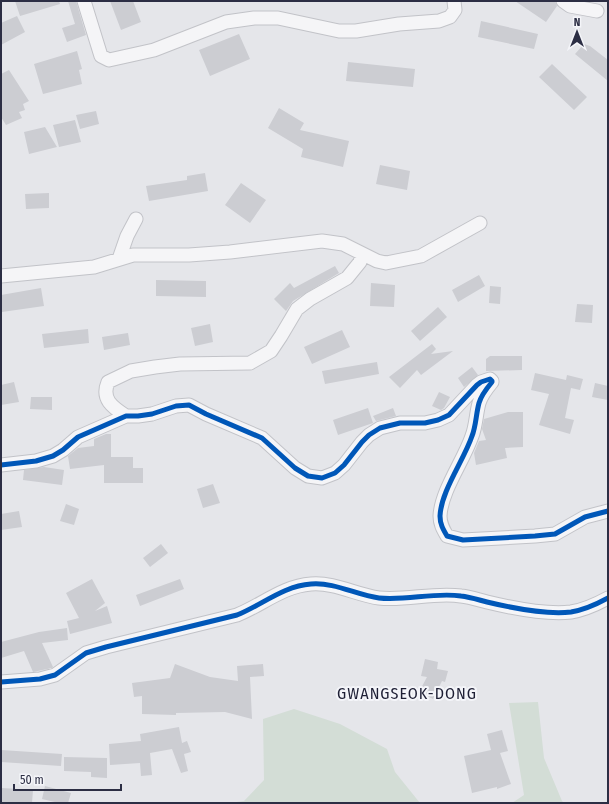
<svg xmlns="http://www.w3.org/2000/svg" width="609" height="804" font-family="'Fira Sans Condensed',sans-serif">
	<rect width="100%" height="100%" fill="#e5e6ea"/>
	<path fill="#d3ddd6" d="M538,702L544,758L562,801L564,803H512L524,795L509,703Z
		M294,709L340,724L387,749L395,772L420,803H229L244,801L264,780L263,719Z"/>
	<path fill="#cccdd2" d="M15,1H59L60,4L20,16Z
		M68,1H76L86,35L67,42L62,28L75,24Z
		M110,1H133L141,22L121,30Z
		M515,1H555L557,6L546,22Z
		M17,16L25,32L1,45V23Z
		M481,21L538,34L534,49L478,37Z
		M239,34L250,59L210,76L199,50Z
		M584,44L590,46L608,60V81L575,54Z
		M77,51L82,69L79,70L82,84L43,94L34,64Z
		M348,62L415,69L413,87L346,81Z
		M552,64L587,97L574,110L539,77Z
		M9,70L29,101L23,104L25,110L19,112L22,118L6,125L1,117V74Z
		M279,108L304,123L300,130L349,141L343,167L301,157L303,149L268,128Z
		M96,111L99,124L80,129L76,115Z
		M75,120L81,142L59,147L53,125Z
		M45,127L57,147L29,154L24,132Z
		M380,165L410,171L407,190L376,184Z
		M205,173L208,191L149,201L146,186L187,180V176Z
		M241,183L266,200L250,223L225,205Z
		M49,193V208L26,209L25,194Z
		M335,266L339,273L293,301L286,311L274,299L290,283L294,288Z
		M479,275L485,286L458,302L452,290Z
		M156,280L206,281V297L156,296Z
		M371,283L395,285L394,307L370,306Z
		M490,286L501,287L500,304L489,303Z
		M41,288L44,306L2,312L1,295Z
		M577,304L593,305L592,323L575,322Z
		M438,307L447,317L420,341L411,331Z
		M210,324L213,342L195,346L191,328Z
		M88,329L89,343L44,348L42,334Z
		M342,330L350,347L312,364L304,347Z
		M128,333L130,345L104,350L102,337Z
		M432,344L436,349L431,354L453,351L421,375L417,370L400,388L389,377Z
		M490,356H522V370L486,371V359Z
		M377,362L379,374L325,384L322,371Z
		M472,367L478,375L464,387L458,378Z
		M535,373L566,380L567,375L583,379L580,390L571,388L565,418L574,420L570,434L539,425L549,394L531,390Z
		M14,382L19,402L1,405V385Z
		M595,383L608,386V400L592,397Z
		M439,392L450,397L444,408L441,410L432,406Z
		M31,397H52V410L30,409Z
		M368,408L373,423L338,435L333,420Z
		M393,408L396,416L376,421L373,416Z
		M508,412H523V447L505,448L507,458L476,465L474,453L479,441L486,440L482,429L484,419Z
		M106,434H111V457H133V468H143V483H104V465L70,469L68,456L78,448L94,446V439Z
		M44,467L64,470L62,485L23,480L24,470Z
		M213,484L220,503L203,508L197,489Z
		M66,504L79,509L74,525L60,521Z
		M19,511L22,527L1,530V514Z
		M161,544L168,553L150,567L143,558Z
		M92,579L105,603L95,611L107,606L112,623L70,634L67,621L79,618L66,593Z
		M180,579L184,589L140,606L136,595Z
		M67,628L68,640L42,643L53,667L52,668L33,672L24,651L1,658V642L39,632Z
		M425,659L438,662L437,669L448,671L445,682L442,681L433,699L419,692L427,677L421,676Z
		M175,664L210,677L238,681L237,666L263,664L264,676L250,677L252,719L225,712L176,713V715L142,714V696L134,697L132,683L170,678Z
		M179,727L182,743L187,741L191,752L184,754L188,771L181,773L172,749L150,753L152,775L141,776L140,763L110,765L109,744L141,741L140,734Z
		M502,730L508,751L500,753L511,784L497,789V787L472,793L464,756L491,750L487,734Z
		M1,750L62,754L61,766L1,762Z
		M64,757L107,758V778L91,777V772L64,771Z
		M45,786L71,793L68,803H59L42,799Z
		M2,788L33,790L32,803H2Z"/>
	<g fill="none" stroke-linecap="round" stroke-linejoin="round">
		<g stroke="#c2c3c8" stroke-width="15">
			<path id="street" d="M84,1L101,56L109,60L154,50L226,22L254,18H278L339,31H356L399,24L439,21L450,17L455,10L454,1
				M563,1L570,6L597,11
				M119,259L127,236L136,219
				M1,276L94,267L133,255H189L230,252L322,241L343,244L377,261L386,263L421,256L480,223
				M126,416C112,407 101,399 108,382L131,371L155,367L180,364L250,363L271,351L281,336L297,309L310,299L347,278L360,262L362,254
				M1,465L36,461L53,456L63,450L78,437L126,416H138L152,414L176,406L189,405L206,414L262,438L295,468L308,476L322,478L335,473L344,465L362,442L369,435L380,428L400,423H425L438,420L449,415L477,385L481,382L490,379L492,381V382C487,388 481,396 479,403C476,414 476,426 472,436C464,460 441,491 440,516C440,524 443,529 447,536L463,540L535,536L555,534L585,517L608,511
				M1,682L40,679L55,675L86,653L106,647L237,615C262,605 283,586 311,584C335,582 356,595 379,598C406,601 434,592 461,596C470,597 479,600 487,602C512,608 546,615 571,612C584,610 597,604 608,598"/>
		</g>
		<use href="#street" stroke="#f5f5f7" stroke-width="13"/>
		<g stroke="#f4f5f9" stroke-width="8">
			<path id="cycleway" d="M1,465L36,461L53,456L63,450L78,437L126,416H138L152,414L176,406L189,405L206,414L262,438L295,468L308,476L322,478L335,473L344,465L362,442L369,435L380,428L400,423H425L438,420L449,415L477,385L481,382L490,379L492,381V382C487,388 481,396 479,403C476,414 476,426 472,436C464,460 441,491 440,516C440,524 443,529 447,536L463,540L535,536L555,534L585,517L608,511
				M1,682L40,679L55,675L86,653L106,647L237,615C262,605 283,586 311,584C335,582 356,595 379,598C406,601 434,592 461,596C470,597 479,600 487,602C512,608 546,615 571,612C584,610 597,604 608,598"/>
		</g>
		<use href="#cycleway" stroke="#0057b8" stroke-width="5"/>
	</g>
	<g text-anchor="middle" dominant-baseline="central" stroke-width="4" stroke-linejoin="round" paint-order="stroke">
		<g font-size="16" letter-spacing="1" fill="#1e1f35" stroke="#f4f5f9">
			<text x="407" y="693">GWANGSEOK-DONG</text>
		</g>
	</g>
	<rect width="609" height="804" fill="none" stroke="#2c2e44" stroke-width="4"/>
	<g transform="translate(577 32)" stroke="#f4f5f9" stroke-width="3" paint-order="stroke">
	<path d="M0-3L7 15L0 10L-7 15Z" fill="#2c2e44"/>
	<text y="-6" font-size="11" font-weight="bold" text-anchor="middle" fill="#2c2e44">N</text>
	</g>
	<path d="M14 784v6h107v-6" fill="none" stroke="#2c2e44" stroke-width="2"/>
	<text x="20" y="784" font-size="12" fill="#2c2e44" stroke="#f4f5f9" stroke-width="3" paint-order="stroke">50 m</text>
</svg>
